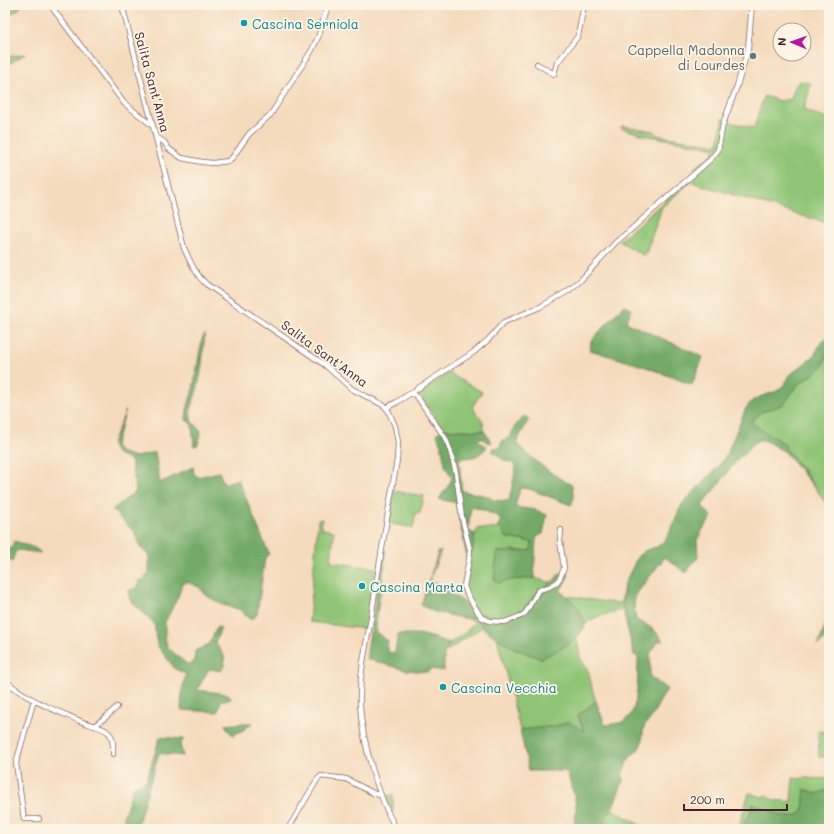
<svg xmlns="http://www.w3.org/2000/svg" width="834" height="834" font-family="Mali,sans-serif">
	<rect width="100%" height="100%" fill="#fcf5e5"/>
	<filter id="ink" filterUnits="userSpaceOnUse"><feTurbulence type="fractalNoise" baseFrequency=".025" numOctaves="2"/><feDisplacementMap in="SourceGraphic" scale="8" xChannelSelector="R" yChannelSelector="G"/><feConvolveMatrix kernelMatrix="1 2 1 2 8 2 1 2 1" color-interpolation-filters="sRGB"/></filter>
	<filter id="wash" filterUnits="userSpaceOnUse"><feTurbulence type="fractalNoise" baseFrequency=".012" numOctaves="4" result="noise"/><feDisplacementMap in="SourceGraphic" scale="16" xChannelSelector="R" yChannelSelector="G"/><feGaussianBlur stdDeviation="0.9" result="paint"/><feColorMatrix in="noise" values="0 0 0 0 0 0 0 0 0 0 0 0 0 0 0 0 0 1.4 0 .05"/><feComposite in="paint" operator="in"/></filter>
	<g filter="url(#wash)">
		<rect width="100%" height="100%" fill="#f5dbbe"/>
		<path fill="#8fc476" stroke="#6c7250" d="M5,5H22L18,10L5,17Z
			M25,54L5,66V57Z
			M799,81L811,83L804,110L829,120V224L688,181L686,186L662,207L645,256L619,241L698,171L694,168L713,154L715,148L644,135L621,128L622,126L654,131L656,135L717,145L719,140L723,118L726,121L754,128L764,96L780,101L791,99L795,87Z
			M827,353L826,359L829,358V441L826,448L827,451L829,453V508L801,467L786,449L784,443L757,427L750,421L762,412L784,404L797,385L814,374Z
			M449,373L482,392L472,407L483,422L484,431L442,429L418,394V392Z
			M394,491L424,496L420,513H416L413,528L388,523Z
			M322,519V529L334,531L331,562L376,568L366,629L309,622L318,520Z
			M478,528L497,529L501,528L507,538L532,542L531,550L526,551L510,550L498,583C510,580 521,578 533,578C540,579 546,582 552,582C548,585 543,588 539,591C524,606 527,615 502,618C490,620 488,613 477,615L482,627L444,653L450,643L466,632L475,622L469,619L477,615L462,590L467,563L466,559C473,550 473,538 478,528Z
			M624,585L623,610L599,616L586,623L568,596C586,598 603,603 621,603Z
			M497,638L514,648L541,659L577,639L580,657L588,670L593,692L596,701L578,715L584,732L569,722L556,726L520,730Z
			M818,731L829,732V758L824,757H819Z
			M793,778C800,780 803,777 809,778C816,779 822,779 829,778V789L817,794L805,789L803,811C801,813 798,815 795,816C782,820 765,807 753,804L745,827L744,829H738L749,793L762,797L766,796L774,800L791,802Z
			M393,795V812L383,796Z
			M612,809L647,829H604L606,816Z"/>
		<path fill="#73aa67" stroke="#5e6449" d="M624,305L632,309L626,322L703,357L692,385L646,367L590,350L591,341Z
			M205,334C203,352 202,372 197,390C193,405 188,406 192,423L196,425L201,431L198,445L194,446L192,424L186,420L187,409L193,390L202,339Z
			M829,337V351L827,353L823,366L814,374L797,385L784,404L762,412L751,421L757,427L784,443L786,449L801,467L814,487L785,452L764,440H758L750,446L743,456H740L702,506L712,517L703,529L697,540L698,558L691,564L686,573L665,557L638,592L635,598L634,606L636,620C647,625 658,630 663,642L659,640L650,654V677L667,689L649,721C641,725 644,737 641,744C638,752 635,752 631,756C627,761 625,768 622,774L624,779L612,809L606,816L604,829H578L574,823C580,806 572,787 566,771H529L520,730L556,726L569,722L584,731L578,716L596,701L605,725C611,724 619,724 624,721C640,712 637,677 638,661V657L634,655L623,610V598L624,585L638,556L646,550L657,547L666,539L682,504L718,467L727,454L746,408L753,400L762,396L777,391L783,386L792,373L813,357L822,341Z
			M126,410L115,445L119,452L136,457L155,452L160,483L193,467L194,474L198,477L219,472L224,484L238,479L269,554L265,558L257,614L253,619H249L239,609L223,605L207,596L199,587L187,582L182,584L178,597L165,622V639L168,648L187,664H191L195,660V651L209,644L217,627L221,628L215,642L224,656L225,666L221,671L209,669L197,690L228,694L232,698L229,700H221L218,712L181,710L182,690L186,674L175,669L157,645L154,623L130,600L128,591L137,588L139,580H143L149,573V555L141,548L134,532L112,510L136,491L131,460L119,456L113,449L112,443Z
			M524,416L529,419L516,443C533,459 551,475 572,485L574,498L571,505L529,489L520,488L515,507L536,510L547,515L543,534L538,536L536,539L534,575L535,578L511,580L498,583L494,578L497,552C508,551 522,552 531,550L532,542L507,538L501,528L497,529L501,518L481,509L471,507L468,531L475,534L473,550L467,558L456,503L439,499L449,485L452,478L449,472L446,469L442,449L437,434L442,429L484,431L492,442L488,443L482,438L478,439V441L487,447C478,458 472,458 459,458L462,491L488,496L493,500L509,501L516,468L513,463L505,461L492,451L494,448H499L503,440L511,437L512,430Z
			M14,541L35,548L41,553L18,550L15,553L12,562L5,556V551C11,550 13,546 14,541Z
			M383,549L385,551C385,578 376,604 376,632L388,641L387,648L390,653L395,652L398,634H420L450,643L444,653V671L431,669L428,672L406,670L366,659Z
			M441,551L431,576V581L472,607L477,615C486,614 492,620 501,619C525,616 524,605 539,591C543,588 548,586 552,582C555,580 557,576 560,573L569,575L560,591C572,598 579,611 586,623C580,642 557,650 541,659L514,648L497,638L482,627L477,615L469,619L434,612L421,605L438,552Z
			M829,616C829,629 830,638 818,645Z
			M244,723H252L242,731L232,735L225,725Z
			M160,737L184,739L180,744L183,756L159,753L138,823H127L123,818L133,787L146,781Z
			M805,789L817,794L829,789V829H744L745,827L744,820L749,817L753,804C765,807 782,820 795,816C798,816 801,813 803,811Z"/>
	</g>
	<g filter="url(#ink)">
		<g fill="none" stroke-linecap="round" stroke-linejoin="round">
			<g stroke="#86615e" stroke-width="6">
				<path id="minor" d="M50,5L124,103L153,126
					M122,5L184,248C190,261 195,274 206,284L325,365L352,389L383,405L388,410L395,426L398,442L397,460C388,512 379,565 371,618C366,646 359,676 360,705C362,742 378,796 396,829
					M537,64L554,74L557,63L578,36L584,5
					M156,137L164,142L169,149L176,154L182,158L202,162L213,163L228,161L232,158L249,134L271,114L312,50L319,35L328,5
					M412,392L418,398L446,439L450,450L456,473L462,518L470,550L469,559L464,586L467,594L481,617L489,621L505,622L523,615L526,612L538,591L542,589L549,587L556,583L560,578L564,568L560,541L561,530
					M386,408L397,402L474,352L488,340L504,322L540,307L568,291L580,281L616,242L628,232L711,159L718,150L723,124L737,86L748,49L752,5
					M5,680C25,699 55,710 80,721C89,725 102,726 109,733C114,738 113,747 113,754
					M34,700L16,763L24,819H39
					M94,726L106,717L117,707
					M288,829L317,780L321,776L346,779L375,794L381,795"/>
			</g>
			<use href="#minor" stroke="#fff" stroke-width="4.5"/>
		</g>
	</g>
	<g fill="#0f9aa8" stroke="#fcf5e5" stroke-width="1.5">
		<circle cx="244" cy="23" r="4"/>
		<circle cx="362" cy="586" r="4"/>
		<circle cx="443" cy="687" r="4"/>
	</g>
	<circle fill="#6b7280" stroke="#fcf5e5" stroke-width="1.5" cx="753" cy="56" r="4"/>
	<g text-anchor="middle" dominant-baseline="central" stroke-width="3.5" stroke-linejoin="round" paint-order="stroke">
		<g font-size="13" fill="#0d838f" stroke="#fcf5e5" text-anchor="start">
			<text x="252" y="23">Cascina Serniola</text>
			<text x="370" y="586">Cascina Marta</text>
			<text x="451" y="687">Cascina Vecchia</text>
		</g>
		<g font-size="13" fill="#5b616d" stroke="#fcf5e5" text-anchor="end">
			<text x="745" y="49">Cappella Madonna<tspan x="745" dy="15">di Lourdes</tspan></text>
		</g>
		<g font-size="13" fill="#4a1f2b" stroke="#fcf5e5">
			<text transform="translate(153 82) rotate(75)">Salita Sant'Anna</text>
			<text transform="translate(325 353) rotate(36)">Salita Sant'Anna</text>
		</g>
	</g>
	<rect width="834" height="834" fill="none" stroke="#fcf5e5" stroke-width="20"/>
	<g transform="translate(792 42) rotate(272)"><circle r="19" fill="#fcf5e5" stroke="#b59f9b"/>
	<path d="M0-3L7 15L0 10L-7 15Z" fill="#b5179e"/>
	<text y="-6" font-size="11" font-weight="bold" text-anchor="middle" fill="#4a1f2b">N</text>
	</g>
	<path d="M684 804v6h103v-6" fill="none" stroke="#4a1f2b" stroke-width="2"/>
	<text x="690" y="804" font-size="12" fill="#4a1f2b" stroke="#fcf5e5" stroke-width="3" paint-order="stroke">200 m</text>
</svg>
